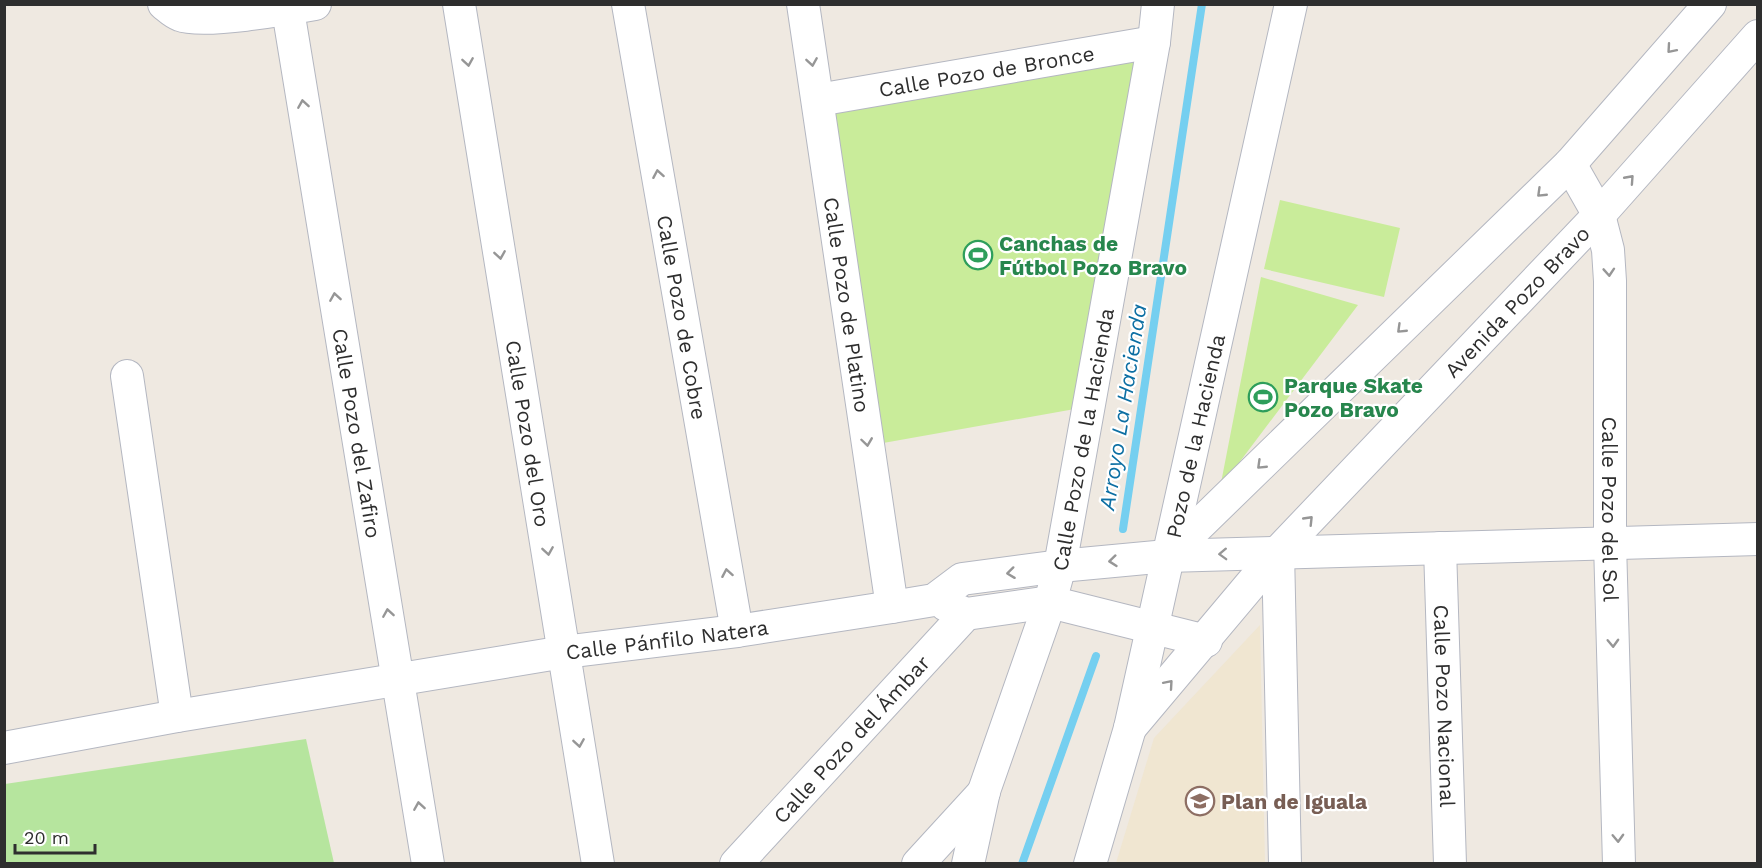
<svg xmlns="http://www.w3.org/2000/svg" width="1762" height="868" font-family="'Work Sans',sans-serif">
	<rect width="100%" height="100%" fill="#efe9e1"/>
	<path fill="#f0e6d1" d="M1260,625L1265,863H1116L1154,738Z"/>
	<path fill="#b6e59e" d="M306,739L334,863H5V784Z"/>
	<path fill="#c9ec9a" d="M1152,44L1086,407L872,445L820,102Z
		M1280,200L1400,228L1384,297L1264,269Z
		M1261,277L1358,305L1220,488Z"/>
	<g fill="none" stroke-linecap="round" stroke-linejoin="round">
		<path stroke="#75cff0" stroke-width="8" d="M1123,529L1202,4
			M1022,864L1096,656"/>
		<g stroke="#b4b7c1" stroke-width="34">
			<g id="minor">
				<path d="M164,4C169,8 174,13 180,15C203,24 287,9 315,4"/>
				<path id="s1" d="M287,4L428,864"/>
				<path id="s2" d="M459,4L598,864"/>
				<path id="s3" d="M628,4L737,631"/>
				<path id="s4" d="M803,4L892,607"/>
				<path id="s5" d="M818,100L1154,42"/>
				<path id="s6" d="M1570,164L1599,215L1608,250L1610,281V543L1619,864"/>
				<path d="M127,376L177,716"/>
				<path id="s7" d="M1440,548L1450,864"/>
				<path d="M1278,552L1285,864"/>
				<path d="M1167,556L1570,164L1710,4"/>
				<path d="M946,605L966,614L1050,602L1206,641"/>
				<path id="s8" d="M1130,728L1278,552L1599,215L1758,36"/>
				<path id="s9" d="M4,748L177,716L564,652L737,631L892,607L934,600L962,579L1060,566L1167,556L1758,539"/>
				<path id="s10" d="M736,864L966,614"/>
				<path d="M918,864L984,792"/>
				<path id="s11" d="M968,864L984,791L1050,602L1060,566L1154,42L1158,4"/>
				<path id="s12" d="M1090,864L1130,728L1291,4"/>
			</g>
		</g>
		<use href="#minor" stroke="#fff" stroke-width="32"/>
	</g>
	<defs><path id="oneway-chevron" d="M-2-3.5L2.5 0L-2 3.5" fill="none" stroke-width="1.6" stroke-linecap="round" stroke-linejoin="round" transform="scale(1.5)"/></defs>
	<g stroke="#969696">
		<use href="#oneway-chevron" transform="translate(1671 49) rotate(131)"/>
		<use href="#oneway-chevron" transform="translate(468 62) rotate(81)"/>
		<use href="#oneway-chevron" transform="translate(812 62) rotate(81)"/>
		<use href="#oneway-chevron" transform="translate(303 104) rotate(-99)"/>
		<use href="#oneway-chevron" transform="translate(658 174) rotate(-100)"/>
		<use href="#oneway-chevron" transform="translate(1630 179) rotate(-48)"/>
		<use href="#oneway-chevron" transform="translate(1541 193) rotate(136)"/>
		<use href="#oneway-chevron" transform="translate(500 255) rotate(81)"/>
		<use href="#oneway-chevron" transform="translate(1609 272) rotate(86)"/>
		<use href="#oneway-chevron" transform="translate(335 297) rotate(-99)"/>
		<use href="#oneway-chevron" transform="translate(1401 329) rotate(136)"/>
		<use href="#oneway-chevron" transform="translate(867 442) rotate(82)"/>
		<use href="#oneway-chevron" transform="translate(1261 465) rotate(136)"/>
		<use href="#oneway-chevron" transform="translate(1309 520) rotate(-46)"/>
		<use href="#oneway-chevron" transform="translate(548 551) rotate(81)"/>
		<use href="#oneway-chevron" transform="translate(1223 554) rotate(178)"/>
		<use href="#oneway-chevron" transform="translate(1113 561) rotate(174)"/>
		<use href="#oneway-chevron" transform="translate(727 573) rotate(-100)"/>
		<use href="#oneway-chevron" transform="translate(1011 573) rotate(173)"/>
		<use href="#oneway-chevron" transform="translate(388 613) rotate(-99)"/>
		<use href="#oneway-chevron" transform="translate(1613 643) rotate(88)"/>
		<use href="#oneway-chevron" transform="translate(1169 684) rotate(-49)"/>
		<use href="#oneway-chevron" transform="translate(579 743) rotate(81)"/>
		<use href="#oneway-chevron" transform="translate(419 806) rotate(-99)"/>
		<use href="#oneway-chevron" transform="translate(1618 838) rotate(88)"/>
	</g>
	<defs>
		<g id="stadium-ring" transform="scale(1.5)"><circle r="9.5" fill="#fff" stroke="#2e9e5b" stroke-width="1.5"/><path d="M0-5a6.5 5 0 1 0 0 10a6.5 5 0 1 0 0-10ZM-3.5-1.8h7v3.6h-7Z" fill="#2e9e5b"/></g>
		<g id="school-ring" transform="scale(1.5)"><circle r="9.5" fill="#fff" stroke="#8d6e63" stroke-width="1.5"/><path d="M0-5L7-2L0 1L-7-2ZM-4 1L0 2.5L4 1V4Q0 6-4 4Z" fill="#8d6e63"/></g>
	</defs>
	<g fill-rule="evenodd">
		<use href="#stadium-ring" x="978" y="255"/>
		<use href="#stadium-ring" x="1263" y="397"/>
		<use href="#school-ring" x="1200" y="801"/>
	</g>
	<g text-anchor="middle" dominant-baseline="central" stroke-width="4.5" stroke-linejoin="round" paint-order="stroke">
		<g font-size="21" fill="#2e2e2e" stroke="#fff">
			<text stroke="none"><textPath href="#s5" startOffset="171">Calle Pozo de Bronce</textPath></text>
			<text stroke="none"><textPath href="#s8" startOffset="576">Avenida Pozo Bravo</textPath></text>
			<text stroke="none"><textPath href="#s4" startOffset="304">Calle Pozo de Platino</textPath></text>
			<text stroke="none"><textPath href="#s3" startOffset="318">Calle Pozo de Cobre</textPath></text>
			<text stroke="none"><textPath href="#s1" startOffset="435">Calle Pozo del Zafiro</textPath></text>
			<text stroke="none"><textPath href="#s2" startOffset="435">Calle Pozo del Oro</textPath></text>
			<text stroke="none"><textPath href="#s12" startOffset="441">Pozo de la Hacienda</textPath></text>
			<text stroke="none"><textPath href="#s11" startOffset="441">Calle Pozo de la Hacienda</textPath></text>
			<text stroke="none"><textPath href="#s6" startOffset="354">Calle Pozo del Sol</textPath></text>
			<text stroke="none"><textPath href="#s9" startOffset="672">Calle Pánfilo Natera</textPath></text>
			<text stroke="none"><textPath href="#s7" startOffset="158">Calle Pozo Nacional</textPath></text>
			<text stroke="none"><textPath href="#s10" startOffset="170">Calle Pozo del Ámbar</textPath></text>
		</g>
		<g font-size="21" font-weight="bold" fill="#27864d" stroke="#fff" text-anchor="start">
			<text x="999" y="243">Canchas de<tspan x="999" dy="24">Fútbol Pozo Bravo</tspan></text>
			<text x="1284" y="385">Parque Skate<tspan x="1284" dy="24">Pozo Bravo</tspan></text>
		</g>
		<g font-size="21" font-weight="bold" fill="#785e54" stroke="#fff" text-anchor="start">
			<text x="1221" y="801">Plan de Iguala</text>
		</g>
		<g font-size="22" font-style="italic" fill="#0d6fa3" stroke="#fff">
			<text transform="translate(1123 407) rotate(-81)">Arroyo La Hacienda</text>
		</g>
	</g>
	<rect width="1762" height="868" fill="none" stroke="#2e2e2e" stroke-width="12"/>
	<path d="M15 844v9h80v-9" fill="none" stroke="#2e2e2e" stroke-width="3"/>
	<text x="24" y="844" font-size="18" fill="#2e2e2e" stroke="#ffffff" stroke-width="4.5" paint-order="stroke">20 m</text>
</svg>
